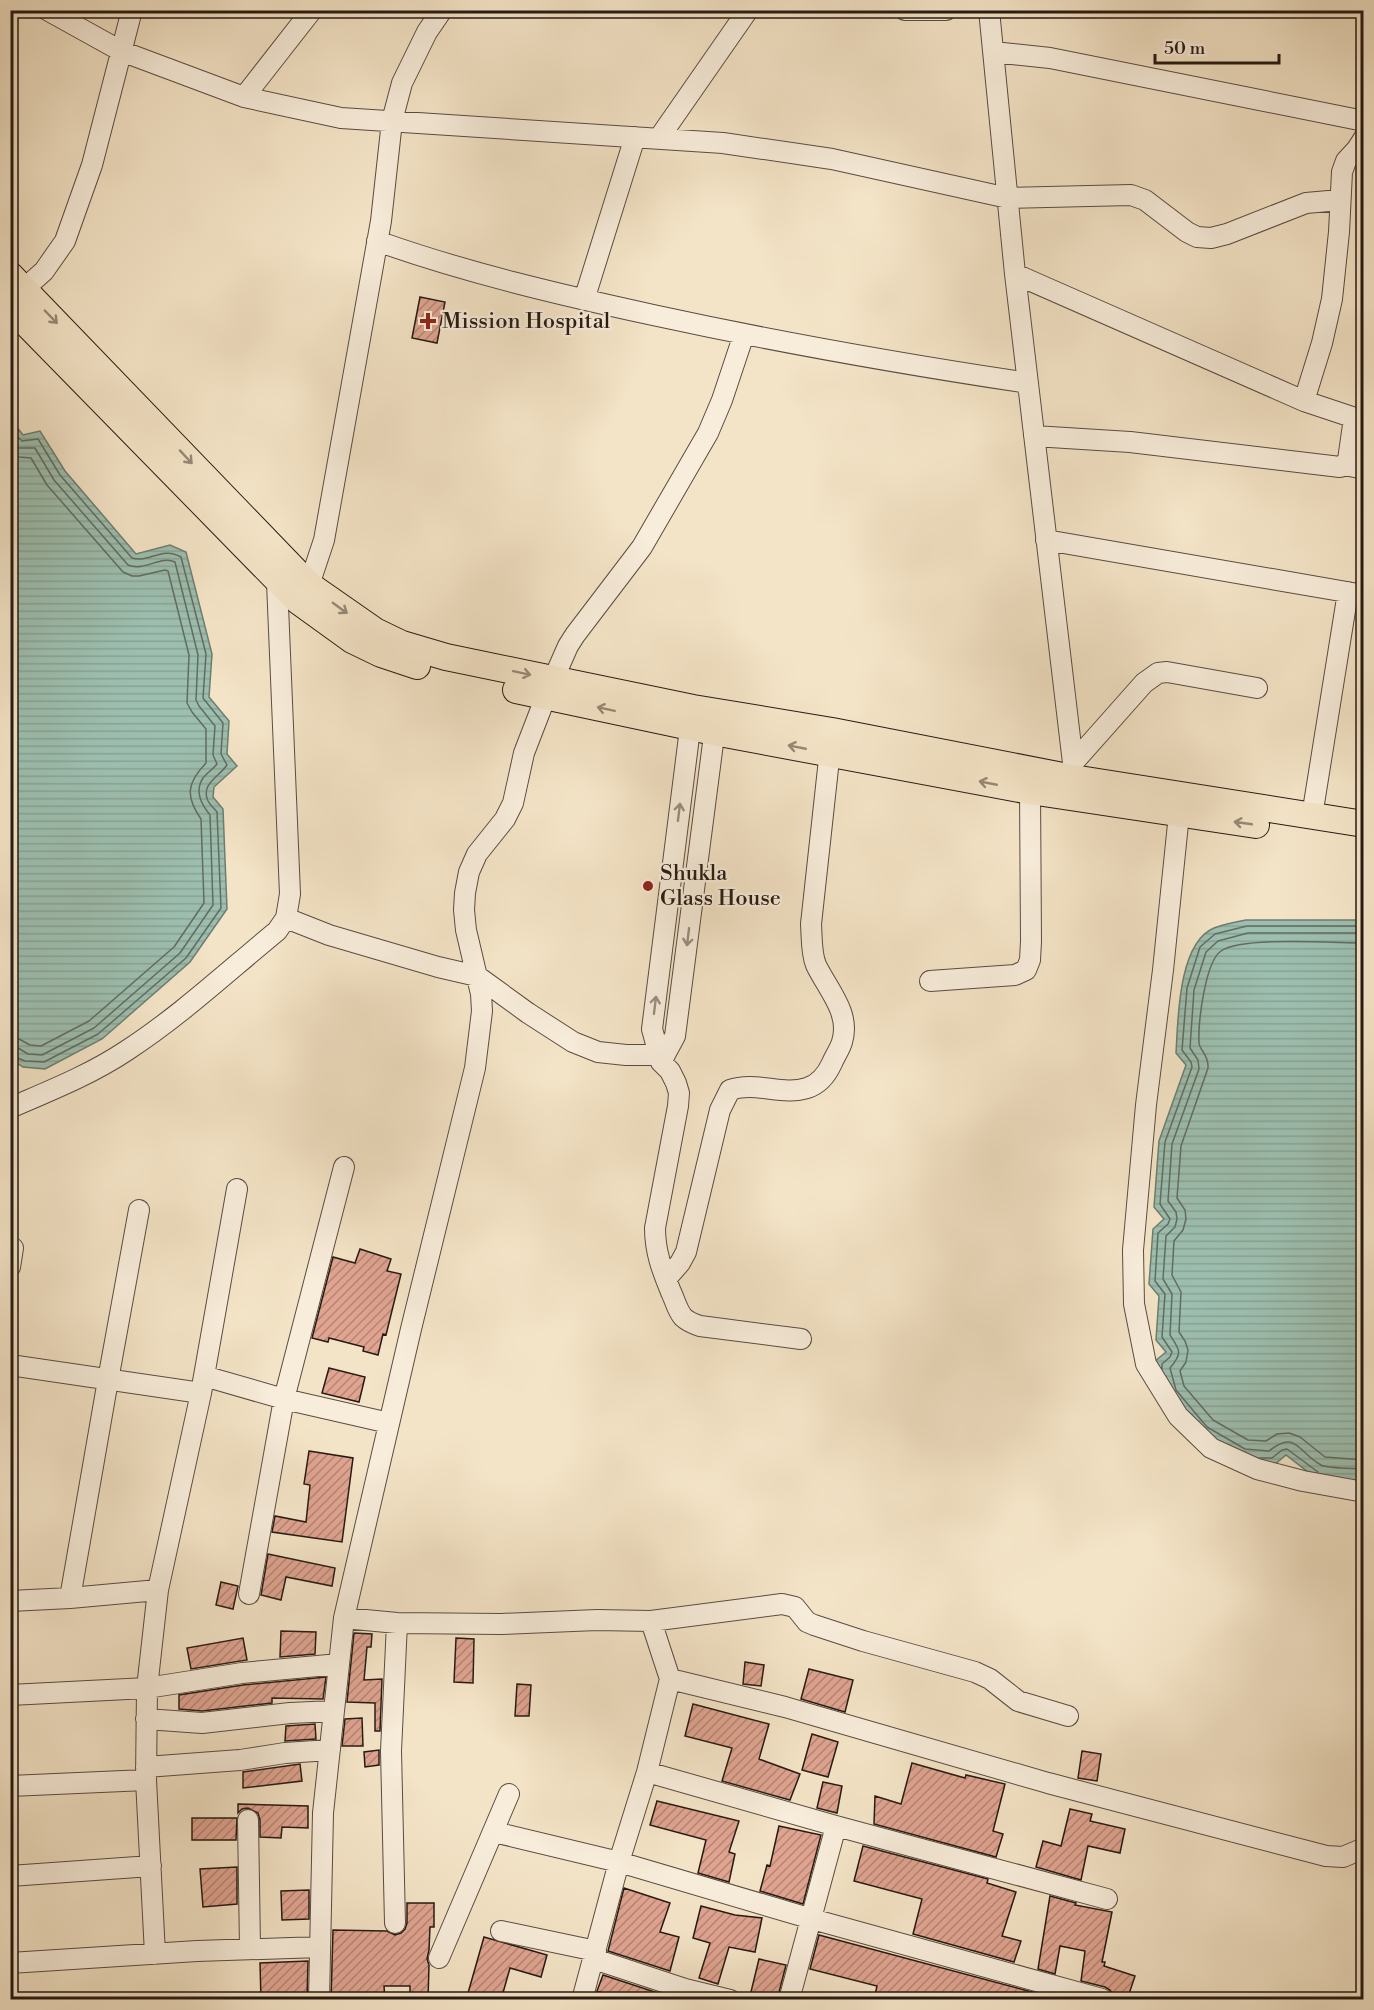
<svg xmlns="http://www.w3.org/2000/svg" width="1374" height="2010" font-family="'Libre Bodoni',serif">
	<defs>
		<pattern id="water-rules" width="6" height="5" patternUnits="userSpaceOnUse" patternTransform="scale(1.5)"><rect width="6" height="5" fill="#9dbfb0"/><path d="M0 2.5h6" fill="none" stroke="#87a496"/></pattern>
		<pattern id="building-hatch" width="6" height="6" patternUnits="userSpaceOnUse" patternTransform="scale(1.5)"><rect width="6" height="6" fill="#e0a491"/><path d="M-1 1l2-2M0 6l6-6M5 7l2-2" fill="none" stroke="#b58575"/></pattern>
	</defs>
	<rect width="100%" height="100%" fill="#f4e4c7"/>
	<filter id="stains"><feTurbulence type="fractalNoise" baseFrequency=".00333" numOctaves="4"/><feColorMatrix values="0 0 0 0 .2 0 0 0 0 .09 0 0 0 0 .02 0 0 0 .5 -.17"/></filter>
	<radialGradient id="worn" r=".72"><stop offset=".6" stop-color="#630" stop-opacity="0"/><stop offset="1" stop-color="#630" stop-opacity=".3"/></radialGradient>
	<path fill="url(#water-rules)" stroke="#6d7d71" stroke-width="1.5" d="M11,420L23,435L40,431L65,471L136,554L170,545L186,552L212,654L209,697L229,721L227,754L237,766L214,787L213,797L223,809L227,909L190,962L102,1039L45,1069L23,1067L11,1059Z
		M1246,920H1363V1483L1317,1479L1286,1455L1274,1465L1241,1462L1199,1437L1154,1362L1166,1352L1156,1340L1159,1296L1149,1284L1153,1229L1164,1219L1154,1207L1159,1141L1186,1065L1176,1053C1178,1020 1178,943 1214,928C1224,924 1235,922 1246,920Z"/>
	<g fill="none" stroke-linecap="round" stroke-linejoin="round">
		<path stroke="#626c62" stroke-width="1.5" d="M10,430L22,441L38,439L60,475L132,558C150,563 162,546 181,557L206,654L203,698L223,723L221,754L227,765C220,776 200,784 208,801C210,805 215,809 217,812L221,908L186,958L98,1034L44,1062L25,1061L10,1055
			M10,441L19,448H35L54,480L128,565C144,572 161,555 175,562L198,655L196,700L199,706L215,726L213,755L217,764C213,769 207,773 203,778C194,792 202,805 210,815L213,905L180,953L94,1028L42,1055L28,1054L18,1048L10,1047
			M10,453L19,457L31,458L47,485L123,572L132,576H139L165,570L168,571L189,655L187,703L192,712L206,729V763C187,783 185,796 201,819L204,903L174,947L89,1021L41,1046L30,1045L19,1039L10,1038
			M1364,933H1248L1218,941L1206,952L1194,990L1190,1048L1198,1060L1199,1069L1172,1144L1168,1201L1176,1212L1177,1219L1175,1227L1166,1236L1163,1279L1172,1294L1170,1335C1180,1350 1183,1353 1170,1368L1176,1390L1207,1427L1245,1449L1269,1451C1297,1429 1298,1453 1321,1465C1330,1469 1353,1468 1364,1469
			M1364,943C1334,943 1242,936 1221,951C1205,962 1198,1023 1199,1043C1200,1051 1209,1055 1208,1068L1181,1146L1177,1198L1185,1210L1186,1219L1183,1230L1174,1241L1172,1275L1181,1292L1179,1332L1185,1341L1188,1350L1186,1362L1180,1371L1184,1386L1213,1420L1248,1440L1266,1441L1277,1434L1289,1433L1300,1437L1325,1457L1364,1460
			M1162,1369V1364L1170,1357L1172,1352L1162,1337L1165,1294L1155,1281L1158,1233L1168,1224L1170,1219L1160,1204L1165,1142L1192,1067L1191,1062L1182,1050L1187,988L1200,947L1215,934L1247,926H1364
			M1259,1458H1272L1282,1450L1287,1449L1318,1472"/>
	</g>
	<path fill="url(#building-hatch)" stroke="#261a13" stroke-width="1.5" d="M420,297L445,302L437,343L412,338Z
		M360,1249L391,1259L387,1271L401,1274L386,1335L383,1334L378,1355L363,1351L364,1347L329,1338L328,1342L312,1338L333,1257L355,1263Z
		M329,1368L365,1377L359,1402L322,1393Z
		M309,1451L353,1458L342,1542L272,1532L275,1516L306,1522L310,1485L304,1484Z
		M268,1554L335,1568L332,1586L286,1577L281,1600L261,1595Z
		M221,1582L238,1586L233,1609L216,1605Z
		M281,1631L316,1632L315,1654L280,1657Z
		M354,1633L372,1634L371,1647H367L364,1680L382,1679L380,1731H375V1703L347,1702Z
		M243,1638L247,1660L191,1669L187,1648Z
		M456,1638L474,1639L473,1683L454,1682Z
		M745,1662L764,1665L761,1686L743,1684Z
		M809,1669L853,1680L845,1712L801,1699Z
		M326,1677L323,1699L272,1698V1703L202,1711L179,1709V1695L243,1685Z
		M517,1684L531,1685L529,1716H515Z
		M693,1704L769,1724L759,1759L800,1774L790,1800L722,1781L732,1748L685,1736Z
		M362,1718L363,1746H342L345,1719Z
		M315,1724L316,1739L285,1741L286,1726Z
		M812,1734L838,1742L828,1777L802,1770Z
		M379,1750V1765L365,1767L364,1752Z
		M1082,1751L1101,1754L1097,1781L1078,1778Z
		M912,1763L965,1778L966,1775L1005,1784L993,1831L1003,1834L996,1857L874,1824L875,1796L901,1804Z
		M300,1764L302,1781L243,1788V1772Z
		M823,1782L842,1786L837,1813L817,1808Z
		M657,1801L739,1821L729,1852L735,1854L729,1882L698,1873L706,1840L650,1825Z
		M238,1804L308,1806V1828L282,1827L281,1838L260,1837V1820L258,1813L248,1808L242,1809L238,1813Z
		M1070,1809L1092,1814L1090,1821L1125,1829L1120,1853L1088,1846L1081,1880L1036,1867L1043,1841L1061,1846Z
		M192,1818H237L236,1840H192Z
		M779,1826L821,1835L803,1904L760,1891L767,1865L770,1866Z
		M863,1846L988,1879L987,1883L1016,1892L1002,1936L1021,1941L1014,1962L913,1934L922,1899L854,1881Z
		M237,1867V1904L203,1907L200,1869Z
		M624,1888L670,1903L660,1932L679,1937L670,1971L608,1951Z
		M309,1890V1919L282,1920L281,1891Z
		M1050,1896L1076,1903L1075,1905L1112,1912L1102,1962H1105L1104,1966L1135,1976L1127,2000L1113,1995L1110,1990L1105,1987L1081,1981L1085,1951L1060,1946L1055,1974L1038,1969Z
		M407,1903H434V1927H430L429,1950L427,1959L429,1965L428,2000H410V1986H384L385,2000H331L333,1930L387,1931L395,1935L401,1933L405,1929L407,1923Z
		M701,1906L735,1915L762,1918L755,1952L729,1947L718,1984L699,1978L710,1943L693,1938Z
		M819,1935L1047,1996V2000H874L877,1986L810,1969Z
		M484,1937L547,1955L541,1977L510,1968L501,2000H466Z
		M759,1959L786,1965L777,2000H763L750,1996Z
		M308,1961L307,2000H261L260,1963Z
		M603,1975L664,1995L663,2000H623L597,1991Z"/>
	<g fill="none" stroke-linecap="round" stroke-linejoin="round">
		<g stroke="#5a4c40" stroke-width="22">
			<path id="minor" d="M47,10L121,51L244,97L341,118L723,143L832,159L1008,198L1131,195L1145,200L1187,232L1197,237L1211,238L1227,234L1306,203L1340,200
				M905,10H946
				M989,10L1015,274L1073,763L1072,790
				M993,52L1050,58L1364,121
				M244,97L312,10
				M659,138L748,10
				M377,241C467,273 561,295 653,315C777,342 902,364 1028,383
				M1015,274L1304,401L1364,421
				M15,297L44,271L65,241L92,165L132,10
				M584,300L635,137
				M1304,401L1322,343L1332,299L1339,232L1342,172L1346,161L1357,149L1364,138
				M1034,436L1130,442L1340,467L1345,465L1348,460L1354,418
				M1345,465L1364,469
				M1046,540L1364,595
				M303,594L309,585L324,540L381,221L392,121L402,83L427,32L442,10
				M553,680L568,646L575,635L642,547L708,433L722,400L744,334
				M692,713L652,1029L661,1062L670,1071L676,1083L679,1093L678,1106L655,1228C655,1252 662,1270 671,1292C675,1300 677,1310 683,1317C688,1322 694,1324 700,1326L801,1339
				M1073,763L1144,683L1158,673L1167,672L1257,688
				M1179,814L1163,970L1146,1105L1133,1250L1134,1304L1146,1364L1178,1416L1211,1448L1257,1469L1303,1481L1364,1492
				M1312,816L1348,592
				M286,918L329,935L438,967L477,976L528,1013L573,1042L598,1052L626,1055H665
				M930,981L1015,975L1026,970L1030,960L1031,941L1030,791
				M661,1062L675,1036L716,720
				M10,1108C49,1091 90,1075 126,1051C180,1016 227,972 277,931L286,918L290,894L277,582L281,573
				M10,1267L13,1248
				M666,1279L680,1263L686,1252L720,1110L730,1090C756,1081 782,1096 807,1088C820,1084 827,1074 832,1063C835,1056 840,1049 842,1042C851,1013 828,990 816,965C811,953 812,938 811,924L831,741
				M10,1365L201,1393
				M204,1376L284,1399L389,1423
				M249,1594L284,1399L344,1167
				M70,1598L108,1380L139,1210
				M10,1601L70,1598L158,1590
				M344,1618L397,1623L501,1624L597,1620L651,1621L782,1604L795,1607L807,1622L814,1625L863,1641L975,1672L990,1679L1018,1701L1068,1716
				M670,1679L785,1707L1048,1783L1326,1856L1343,1857L1364,1848
				M10,1695L147,1688L242,1673L339,1664
				M146,1719L202,1723L290,1713L334,1711
				M146,1767L240,1760L285,1753L330,1750
				M647,1772L836,1826L1107,1899
				M10,1786L146,1780
				M248,1820L250,1948
				M494,1832L619,1862L812,1919L1102,1999
				M10,1876L151,1866
				M395,1923L391,1751L397,1623
				M501,1931L596,1951
				M155,1954L146,1780L147,1688L158,1590L201,1393L237,1189
				M439,1958L509,1794
				M594,1959L685,1989L730,2000
				M10,1963L197,1951L320,1947
				M319,2000L323,1813L344,1618L411,1329L475,1068L482,1011L481,994L466,930L464,910L465,893L469,872L477,854L505,819L513,803L524,753L546,696
				M582,2000L619,1862L647,1772L670,1679L651,1621
				M789,2000L836,1826"/>
		</g>
		<g stroke="#261a13" stroke-width="28">
			<path id="major" d="M10,275L309,585L375,631L402,644L446,657L693,708L832,731L1073,778L1364,824
				M10,307L298,601L352,640L381,654L417,666
				M516,690L714,732L1030,791L1256,825"/>
		</g>
		<use href="#minor" stroke="#f8eddb" stroke-width="20"/>
		<use href="#major" stroke="#f4e4c7" stroke-width="26"/>
	</g>
	<defs><path id="oneway-shaft" d="M-6 0H5M1.5-3L5.5 0L1.5 3" fill="none" stroke-width="1.6" stroke-linecap="round" stroke-linejoin="round" transform="scale(1.5)"/></defs>
	<g stroke="#978976">
		<use href="#oneway-shaft" transform="translate(51 317) rotate(46)"/>
		<use href="#oneway-shaft" transform="translate(186 457) rotate(47)"/>
		<use href="#oneway-shaft" transform="translate(340 608) rotate(36)"/>
		<use href="#oneway-shaft" transform="translate(522 673) rotate(12)"/>
		<use href="#oneway-shaft" transform="translate(606 709) rotate(-168)"/>
		<use href="#oneway-shaft" transform="translate(797 747) rotate(-169)"/>
		<use href="#oneway-shaft" transform="translate(988 783) rotate(-169)"/>
		<use href="#oneway-shaft" transform="translate(1243 823) rotate(-172)"/>
	</g>
	<g stroke="#9a8e81">
		<use href="#oneway-shaft" transform="translate(679 812) rotate(-83)"/>
		<use href="#oneway-shaft" transform="translate(688 937) rotate(97)"/>
		<use href="#oneway-shaft" transform="translate(655 1005) rotate(-83)"/>
	</g>
	<g fill="#8f2418" stroke="#f8eddb" stroke-width="2">
		<path d="M425 312h6v6h6v6h-6v6h-6v-6h-6v-6h6z"/>
		<circle cx="648" cy="886" r="6"/>
	</g>
	<g text-anchor="middle" dominant-baseline="central" stroke-width="4.5" stroke-linejoin="round" paint-order="stroke">
		<g font-size="22" fill="#261a13" stroke="#f8eddb" text-anchor="start">
			<text x="442" y="321">Mission Hospital</text>
			<text x="660" y="873">Shukla<tspan x="660" dy="25">Glass House</tspan></text>
		</g>
	</g>
	<rect width="1374" height="2010" fill="none" stroke="#f4e4c7" stroke-width="36"/>
	<rect x="12" y="12" width="1350" height="1986" fill="none" stroke="#261a13" stroke-width="3"/>
	<rect x="18" y="18" width="1338" height="1974" fill="none" stroke="#261a13" stroke-width="1.5"/>
	<path d="M1155 54v9h124v-9" fill="none" stroke="#261a13" stroke-width="3"/>
	<text x="1164" y="54" font-size="18" fill="#261a13" stroke="#f8eddb" stroke-width="4.5" paint-order="stroke">50 m</text>
	<rect width="100%" height="100%" filter="url(#stains)"/>
	<rect width="100%" height="100%" fill="url(#worn)"/>
</svg>
